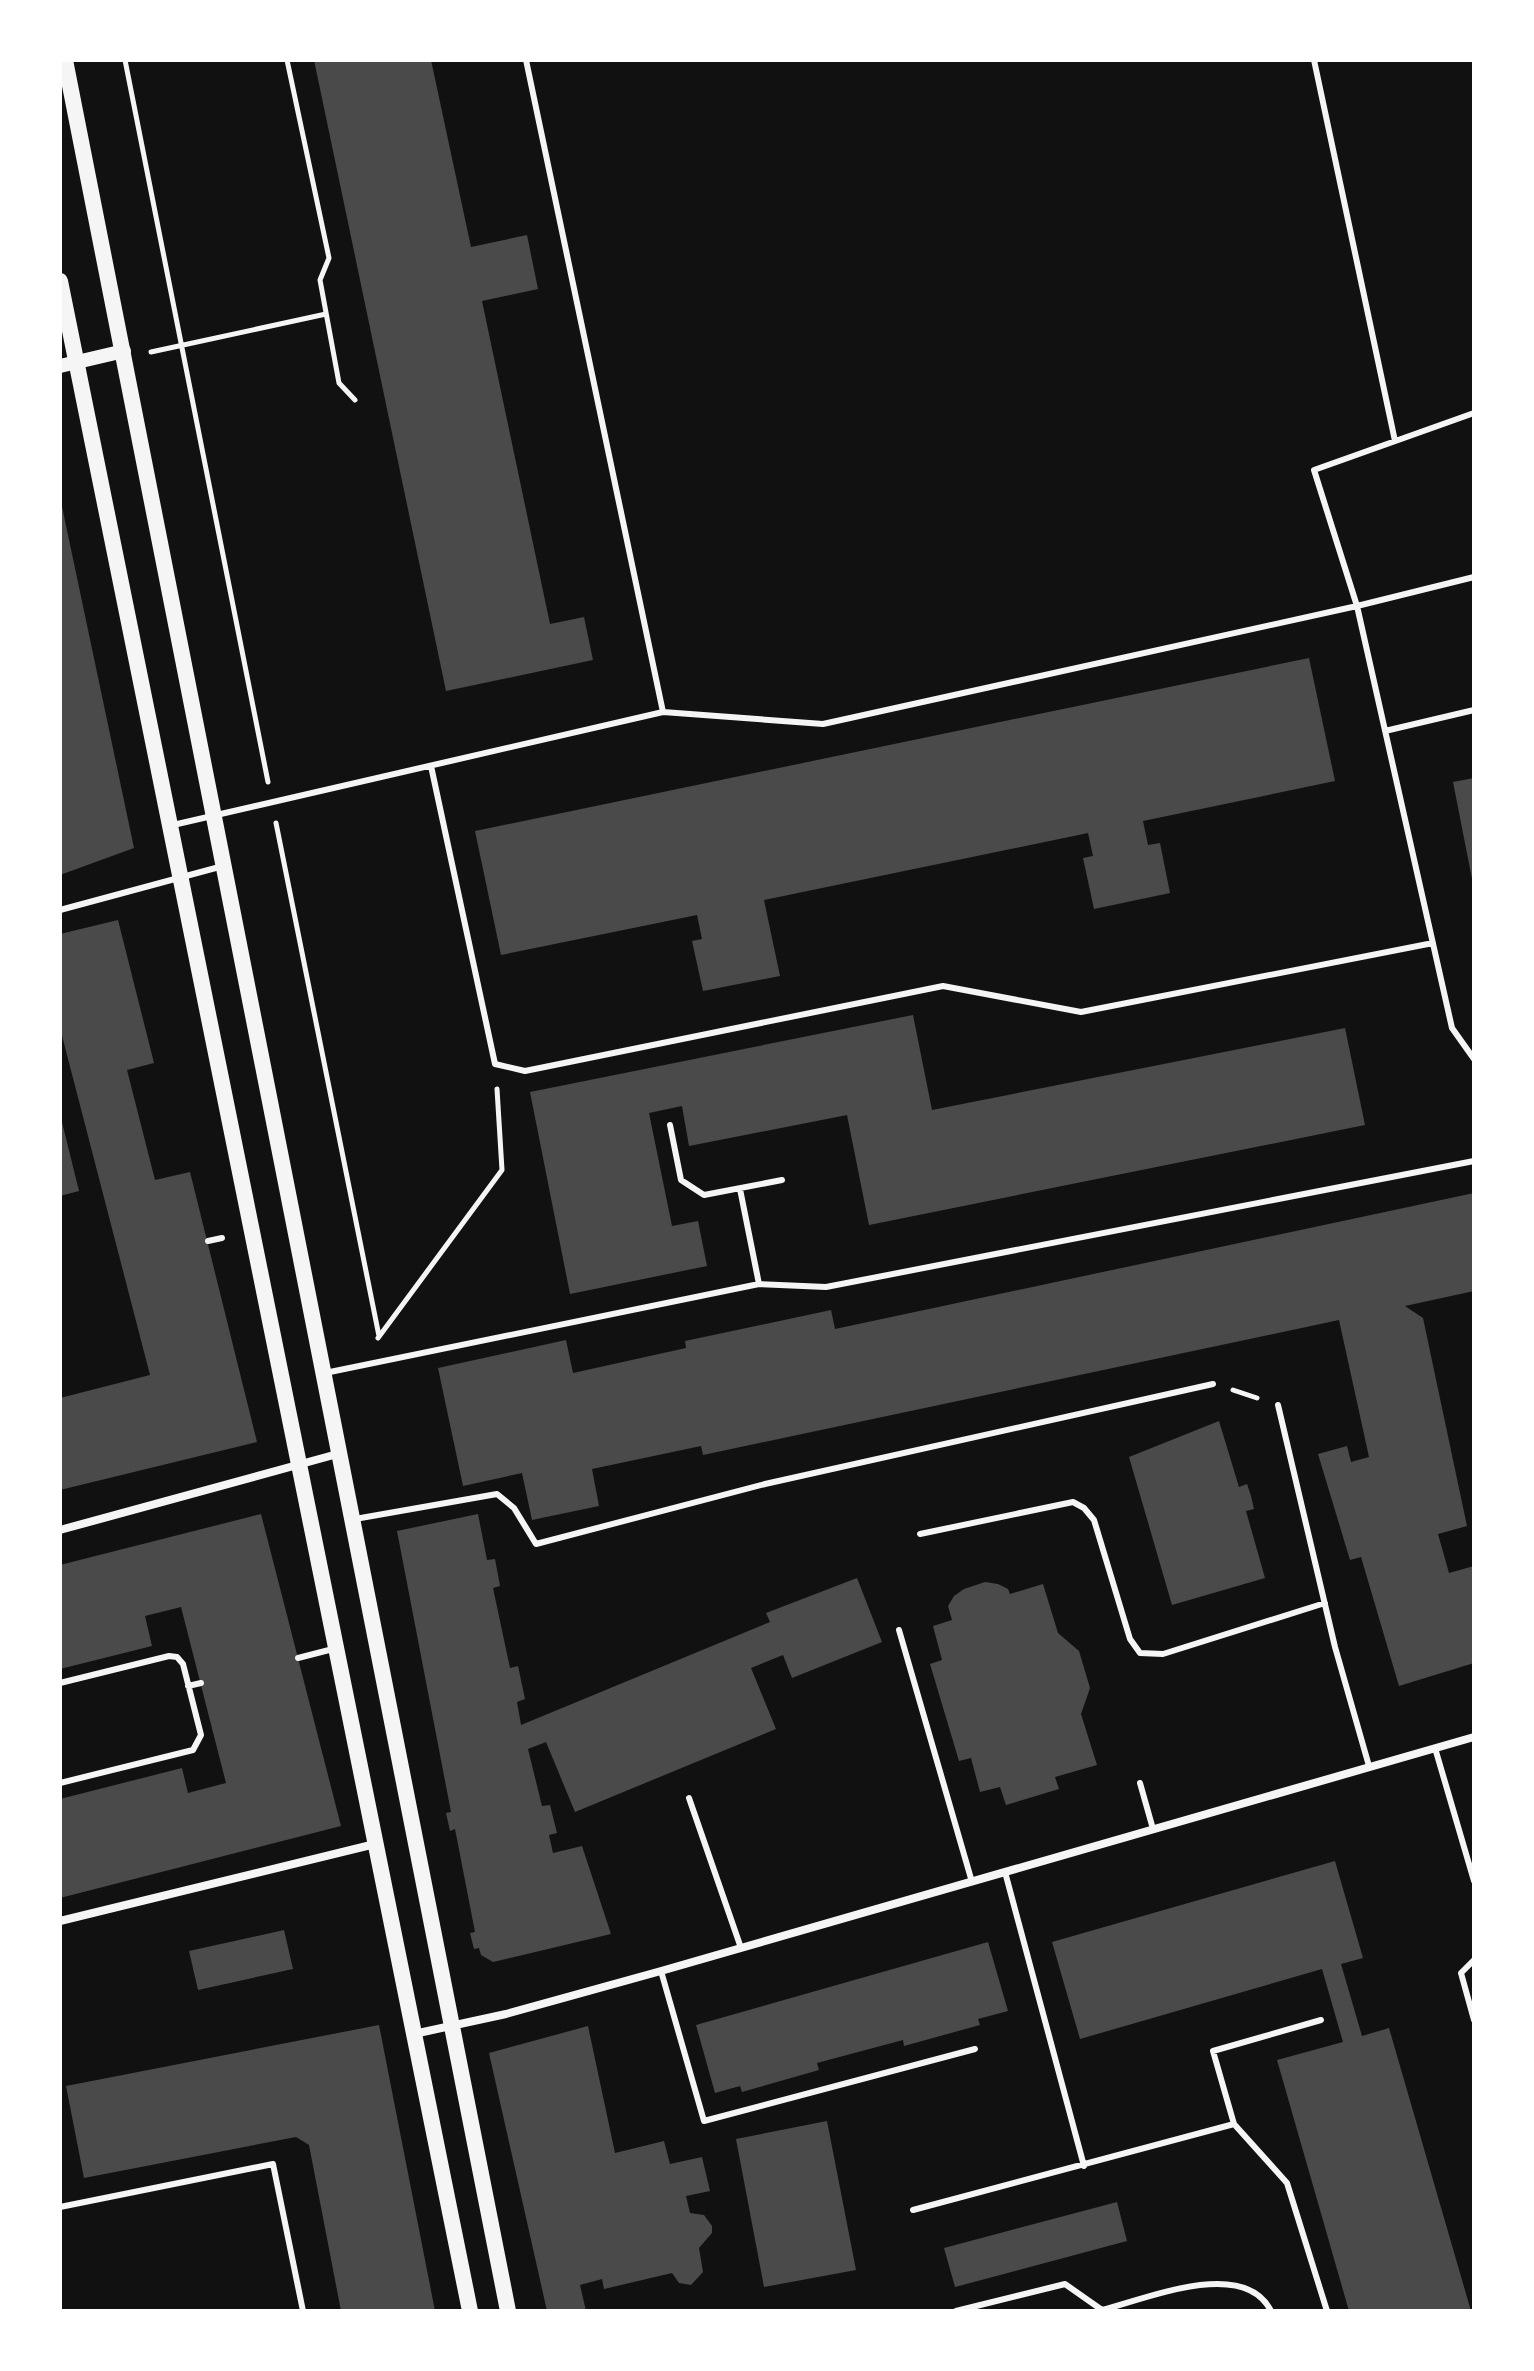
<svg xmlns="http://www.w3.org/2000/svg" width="1534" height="2371" font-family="'Roboto Condensed',sans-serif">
	<rect width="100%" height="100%" fill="#111"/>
	<path fill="#4a4a4a" d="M314,60H431L471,247L527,235L538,289L482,301L550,624L584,617L593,660L446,691Z
		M60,497L134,848L60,875Z
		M1309,658L1335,781L1143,821L1148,845L1160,843L1170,893L1094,909L1083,858L1093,856L1088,833L764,900L780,976L703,991L692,941L702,939L697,915L501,955L475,831Z
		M1474,778V884H1473L1453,782Z
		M118,920L154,1063L127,1070L155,1180L190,1172L257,1442L60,1490V1398L150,1375L60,1028V934Z
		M913,1015L932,1110L1345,1028L1365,1125L869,1225L847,1115L689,1146L682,1106L649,1113L672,1226L698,1221L707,1266L570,1294L530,1092Z
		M60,1114L79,1191L60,1196Z
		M1474,1193V1291L1405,1306L1423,1318L1467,1526L1438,1534L1449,1573L1474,1566V1663L1399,1686L1361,1557L1350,1560L1318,1454L1347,1446L1351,1462L1369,1457L1339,1320L703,1455L701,1446L592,1469L599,1506L532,1520L522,1473L463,1486L438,1368L566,1340L573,1373L686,1348L685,1341L831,1310L835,1329Z
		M1219,1421L1239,1487L1247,1484L1251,1496L1254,1509L1246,1511L1265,1578L1172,1605L1129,1457Z
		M261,1514L341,1826L60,1898V1799L182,1768L188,1793L226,1783L181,1607L145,1616L152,1646L60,1669V1565Z
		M478,1514L487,1560L495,1559L498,1575L500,1586L493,1588L510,1668L518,1666L525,1699L517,1702L521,1725L770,1622L766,1613L857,1578L882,1642L792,1678L783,1655L751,1668L776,1729L575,1812L546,1742L528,1749L542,1806L550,1805L557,1833L549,1835L553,1853L582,1846L611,1934L493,1962L481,1955L479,1948L474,1949L470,1933L475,1932L455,1829L450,1831L446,1813L451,1812L397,1531Z
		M985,1582L998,1584L1008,1589L1010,1594L1043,1584L1058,1633L1079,1651L1090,1688L1081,1714L1097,1765L1055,1777L1059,1789L1006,1805L1000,1787L980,1792L971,1758L959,1761L930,1664L942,1660L933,1626L952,1620L948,1606L954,1596L964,1589Z
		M1335,1861L1363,1958L1341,1964L1362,2036L1389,2028L1471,2311H1349L1277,2060L1343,2042L1322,1969L1080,2039L1052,1942Z
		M284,1930L293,1969L198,1990L189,1951Z
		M988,1942L1008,2011L978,2019L980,2025L904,2046L903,2040L817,2063L819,2070L742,2092L740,2086L715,2093L696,2025Z
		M379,2025L435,2311H341L309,2145L296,2137L84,2178L66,2086Z
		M588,2026L615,2153L664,2141L670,2164L702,2157L710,2191L686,2196L690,2213L704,2215L712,2226V2233L699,2248L703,2272L691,2285L679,2283L672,2273L604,2289L602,2279L580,2285L586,2311H547L489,2053Z
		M827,2121L856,2270L764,2287L736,2139Z
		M1117,2202L1127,2241L955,2287L944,2248Z"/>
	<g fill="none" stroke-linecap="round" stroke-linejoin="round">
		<path stroke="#f5f5f5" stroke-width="5" d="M125,60L268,782
			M287,60L329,258L320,280L339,383L355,400
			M151,352L326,314
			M276,823L379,1336
			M378,1338L502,1170L497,1089
			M1233,1390L1257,1398"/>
		<path stroke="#f5f5f5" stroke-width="6" d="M1314,60L1395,441
			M1474,413L1314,470L1357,606L1474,577
			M663,712L823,724L1357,606L1452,1028L1474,1059
			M1385,731L1474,710
			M431,766L495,1064L525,1071L943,986L1081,1012L1433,943
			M173,825L663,712L526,60
			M60,910L223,866
			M670,1125L681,1180L704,1195L782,1180
			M740,1189L759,1284
			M208,1241L222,1238
			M325,1373L759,1284L826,1287L1474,1161
			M1278,1405L1335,1647L1369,1766
			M355,1519L497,1494L514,1508L536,1544L765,1484L1213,1384
			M920,1534L1073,1502L1084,1508L1094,1520L1130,1639L1140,1653L1163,1654L1325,1603
			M899,1630L972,1882
			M298,1658L333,1649
			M60,1683L169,1656L177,1657L183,1664L201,1735L193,1750L60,1783
			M188,1686L201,1683
			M1435,1748L1474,1881
			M1140,1783L1153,1829
			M689,1798L741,1948
			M1005,1872L1084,2166
			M1474,1960L1461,1973L1474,2020
			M661,1971L704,2121L975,2049
			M1234,2124L1213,2051L1321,2020
			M60,2207L273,2164L303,2311
			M913,2210L1234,2124L1287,2183L1327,2311
			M956,2311L1065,2284L1102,2310C1146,2299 1244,2257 1271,2311"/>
		<path stroke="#f5f5f5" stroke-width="8" d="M60,1530L341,1453
			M60,1921L375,1844
			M414,2034L506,2014L661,1971L1474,1737"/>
		<path stroke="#f5f5f5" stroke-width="14" d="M60,366L124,351"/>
		<path stroke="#f5f5f5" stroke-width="16" d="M65,60L508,2311
			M60,281L470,2311"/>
	</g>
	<rect width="1534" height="2371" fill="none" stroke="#ffffff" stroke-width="124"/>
</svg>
